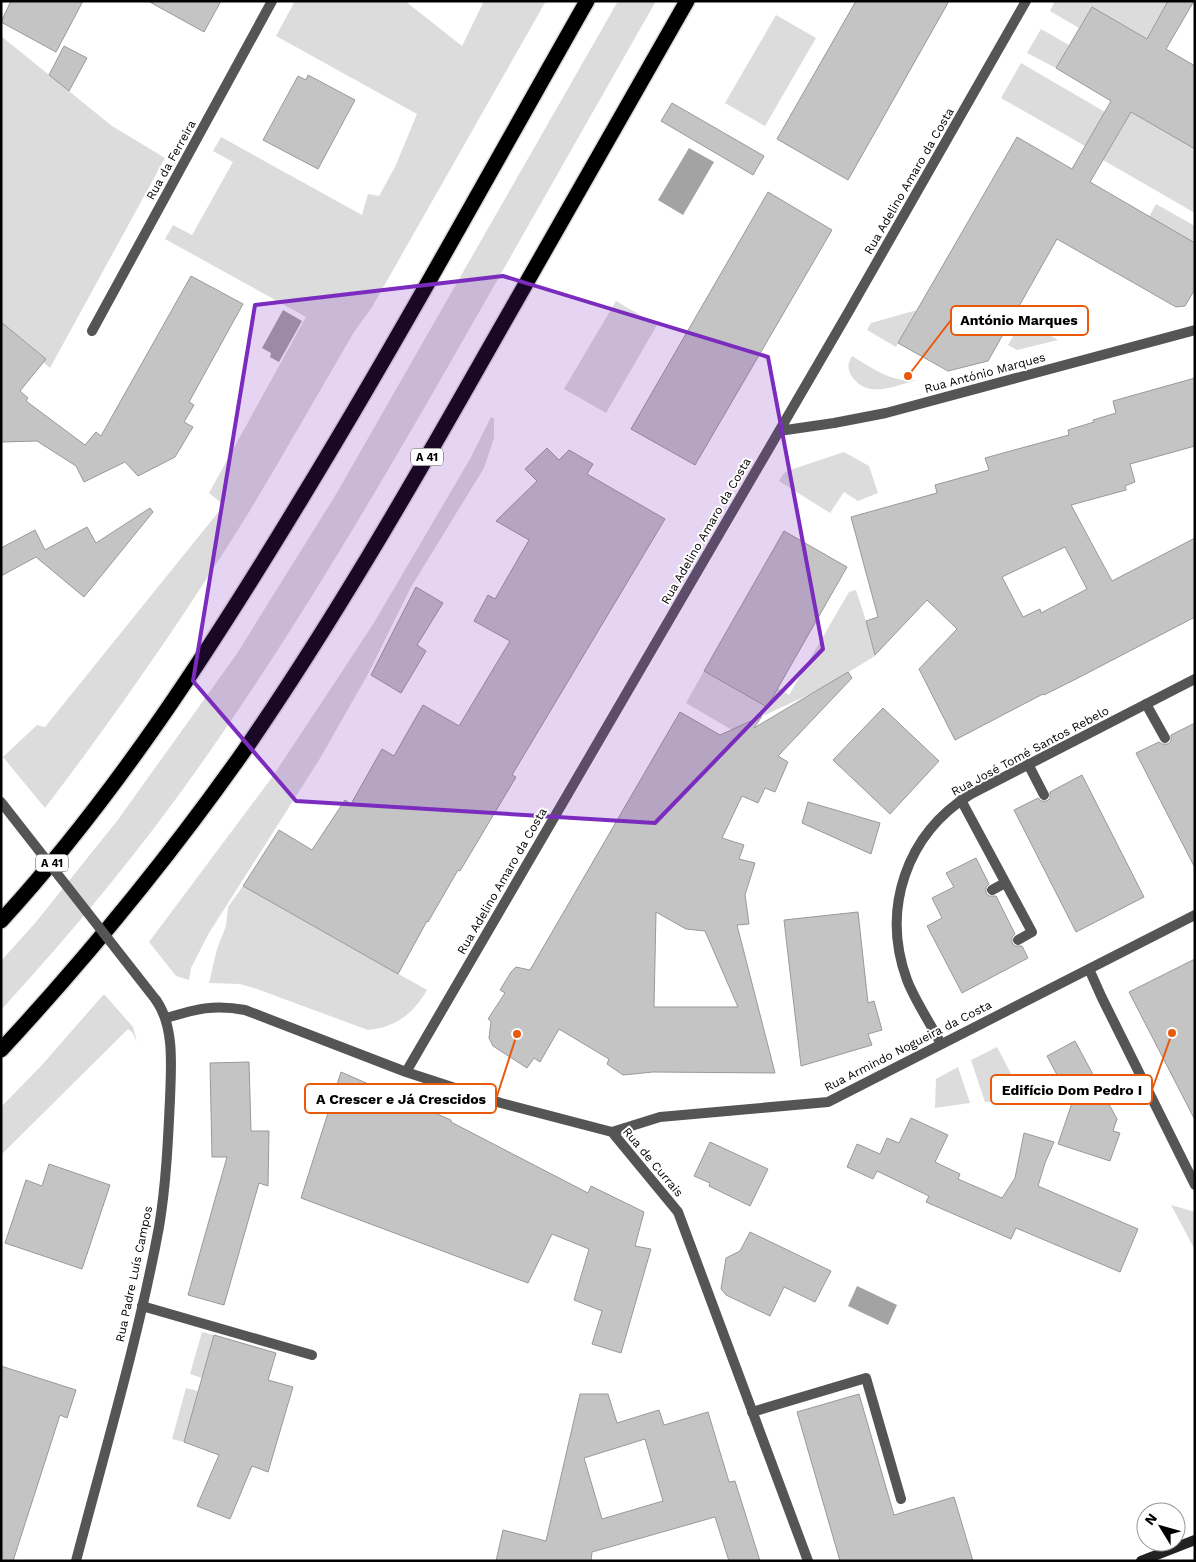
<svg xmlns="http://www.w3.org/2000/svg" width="1196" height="1562" font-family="'Work Sans',sans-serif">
	<rect width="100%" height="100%" fill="#fff"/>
	<path fill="#dcdcdc" d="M295,1H405L462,46L484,1H546L372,307L354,332C319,392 285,452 249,512C186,614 118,712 45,808L3,757L37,725L45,727L224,505L209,493L306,317L165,239L173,225L192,235L233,162L213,151L221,137L362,215L368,194L379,196L395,167L417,114L276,36Z
		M618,1H656C594,110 532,219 470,328C390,468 309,608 217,741C152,836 79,925 1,1010V961L36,922L117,821L236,655L335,496Z
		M1055,1H1168L1147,39L1092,7L1079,28L1050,11Z
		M776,15L816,38L765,126L725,103Z
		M1041,29L1069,45L1056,68L1027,53Z
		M1,36L112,126L165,158L50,368L43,362L46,359L1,322Z
		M1021,63L1105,112L1085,146L1001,98Z
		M1131,112L1195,149V213L1103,160Z
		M1156,204L1195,226V243L1149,217Z
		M616,301L657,325L606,413L564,389Z
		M917,310L896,347L867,330L871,323Z
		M1023,319L1058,340L1017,350L1008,345Z
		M852,356C872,368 892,383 916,380C895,386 866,400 851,375C847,368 848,363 852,356Z
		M491,417L494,418V438L484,468L411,587L368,674L319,760L209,933L191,968L189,980L176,976L149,942L273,776L345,667L375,621L470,459Z
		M844,452L869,466L878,493L858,501L844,492L830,513L779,481L784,473L790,470Z
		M856,590L866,621L875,656L817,691L732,730L686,703L704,671L766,707L778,688L789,695L849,592Z
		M243,886L427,990C413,1014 396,1027 368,1030L257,989L240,984L209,983L217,949L226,926L228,907Z
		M104,994L133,1027L137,1042L132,1032L128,1029L1,1155V1107L41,1066Z
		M997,1047L1019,1089L1022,1088L1028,1100L985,1102L971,1060Z
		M958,1067L970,1103L935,1108L936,1079Z
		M1171,1205L1195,1212V1250Z
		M202,1332L214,1335L202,1378L190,1374Z
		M186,1388L198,1391L184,1442L172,1439Z"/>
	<path fill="#a3a3a3" d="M689,148L714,162L683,215L658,200Z
		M283,310L302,321L279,362L270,357L271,353L262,348Z
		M857,1286L897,1305L888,1325L848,1306Z"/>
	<path fill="#c4c4c4" stroke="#999" fill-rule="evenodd" d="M11,1H83L56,52L1,22Z
		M148,1H221L204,32Z
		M856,1H949L848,180L777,139Z
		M1168,1H1194L1166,49L1195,66V149L1131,112L1090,182L1195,243V289L1185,306L1176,307L1057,239L988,361L948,371L898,343L1017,137L1072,169L1111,101L1056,68L1092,7L1147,39Z
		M64,46L87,58L69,91L49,75Z
		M308,75L355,100L318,169L263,140L298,76L306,80Z
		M672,103L764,156L753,175L661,121Z
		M768,192L832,230L695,465L631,429Z
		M191,276L243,304L189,402L194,405L184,422L193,427L175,457L138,476L125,462L84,482L76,466L37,441L1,442V322L46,359L20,391L28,398L26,401L85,445L96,432L101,436Z
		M1195,378V446L1130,464L1135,482L1125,486L1126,490L1071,505L1112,581L1195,538V617L1076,679L1044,695L1043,694L955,740L919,669L957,629L927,600L875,655L866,621L878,617L851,517L937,493L935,485L989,470L985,458L1069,435L1068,430L1094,422L1093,420L1116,413L1113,401ZM1065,547L1087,589L1041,613L1040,609L1023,617L1002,577Z
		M547,448L559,460L569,450L593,464L587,474L665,519L512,775L516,777L460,871L458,870L428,922L427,921L398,974L243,886L279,830L312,850L345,800L351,804L382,749L394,756L423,705L459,726L510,641L474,621L488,595L495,599L529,540L496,521L537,481L525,469Z
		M150,508L153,512L84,597L36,557L1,576V548L35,530L45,550L87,527L96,543Z
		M784,531L847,567L767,707L704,671Z
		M416,587L443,603L417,645L426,651L401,693L371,675Z
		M848,672L852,678L778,756L788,762L775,792L765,788L758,803L742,796L722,838L744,845L739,859L755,863L745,895L749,924L737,925L775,1073L653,1072L623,1075L607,1064L609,1059L559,1029L540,1062L534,1058L527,1068L493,1046L489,1038L491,1021L488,1019L505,993L500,990L511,972L516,967L530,970L680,712L720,735L762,716L754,728ZM656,912L686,929L705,931L738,1007H654Z
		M883,708L939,761L890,814L833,760Z
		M1195,723V868L1136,753L1159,742L1162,744H1168L1171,741V735Z
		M1082,775L1144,897L1076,932L1014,810L1038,798L1041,801H1047L1050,798V792Z
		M808,802L880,823L871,854L802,823Z
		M976,858L989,884L986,887V893L989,896H996L1015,934L1012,937V943L1015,946H1022L1028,958L962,993L927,926L942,918L932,898L954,887L946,873Z
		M858,912L868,1003L874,1001L882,1030L868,1034L872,1045L801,1066L784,920Z
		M1195,959V1120L1129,992Z
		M1075,1041L1117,1119L1113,1131L1120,1133L1110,1161L1058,1144L1072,1103L1047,1056Z
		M249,1062L251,1131H269L268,1186L259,1183L224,1305L188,1295L227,1157H212L210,1063Z
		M341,1072L451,1120V1122L588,1193L591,1186L644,1212L635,1246L651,1249L621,1353L592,1344L602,1311L574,1300L589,1249L552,1234L528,1283L301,1198Z
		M911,1118L948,1135L935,1162L960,1174L958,1179L1002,1198L1015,1178L1024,1133L1054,1142L1045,1163L1038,1186L1138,1229L1120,1272L1016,1228L1011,1239L926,1202L929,1196L877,1171L873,1179L847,1167L857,1144L880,1154L887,1138L899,1143Z
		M710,1142L768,1169L750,1206L709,1186L710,1183L694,1176Z
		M49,1164L110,1185L82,1269L5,1243L26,1180L42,1186Z
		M750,1232L831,1271L815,1302L784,1287L770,1316L726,1295L721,1289L726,1258L740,1251Z
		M214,1335L276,1353L268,1380L293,1387L268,1472L252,1466L230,1519L197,1506L219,1455L184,1442Z
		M1,1366L76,1390L67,1418L60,1415L13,1561H1Z
		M580,1394H608L617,1423L659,1410L664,1425L708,1412L729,1482L735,1481L760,1561H729L715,1517L592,1552L591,1561H496L503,1530L546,1541ZM645,1439L663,1501L602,1519L584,1458Z
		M859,1394L894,1515L954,1497L973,1561H840L797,1412Z"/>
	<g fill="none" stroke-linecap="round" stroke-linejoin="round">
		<g stroke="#dbdbdb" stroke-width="18">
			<path id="motorway" d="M1,921C117,794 211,648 300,501C400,337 492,168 587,1
				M1,1050C88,956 170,856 244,751C332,623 410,488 487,352C554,235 620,118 687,1"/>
		</g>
		<path stroke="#555" stroke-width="10" d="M1146,704L1165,738
			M1028,764L1044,795
			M961,800L1032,932L1018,940
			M992,890L1005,883
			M142,1306L312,1355
			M752,1412L866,1378L901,1499"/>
		<path stroke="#555" stroke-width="10" d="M92,331L272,1
			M779,431L834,423L886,413L1195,330
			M1089,969L1102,998L1195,1185
			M166,1018C196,1009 214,1004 245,1010L406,1072L501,1103L612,1132L678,1212L808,1561
			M941,1044C931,1024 915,1001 907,980C881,909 906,834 971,794L1195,679
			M406,1072L849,311L1026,1
			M612,1132L660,1117L828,1102L1195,915"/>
		<path stroke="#555" stroke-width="10" d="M76,1561C105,1450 138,1340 159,1227C166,1185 168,1142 170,1099C171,1068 175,1027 156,1000"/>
		<path stroke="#222" stroke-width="10" d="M1141,1561L1195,1540"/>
		<use href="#motorway" stroke="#000" stroke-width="15"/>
		<path stroke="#555" stroke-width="10" d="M1,802L156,1000"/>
	</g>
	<path fill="#7b2cbf" fill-opacity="0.2" stroke="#7b2cbf" stroke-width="4" stroke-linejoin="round" d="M503,276L768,357L823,649L655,823L296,801L193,681L255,305Z"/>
	<g text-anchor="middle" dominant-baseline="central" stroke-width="4" stroke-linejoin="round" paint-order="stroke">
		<g fill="#fff" stroke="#4c4c4c" stroke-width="1">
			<rect x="411" y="448.5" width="32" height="17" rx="4"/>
			<rect x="36" y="854.5" width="32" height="17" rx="4"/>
		</g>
		<g font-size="11" font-weight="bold" fill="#000">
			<text x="427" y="457">A 41</text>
			<text x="52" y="863">A 41</text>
		</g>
		<g font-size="12" fill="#000" stroke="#fff">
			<text transform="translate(171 160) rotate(-61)">Rua da Ferreira</text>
			<text transform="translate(909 181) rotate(-60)">Rua Adelino Amaro da Costa</text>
			<text transform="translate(985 373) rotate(-15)">Rua António Marques</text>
			<text transform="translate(706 531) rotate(-60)">Rua Adelino Amaro da Costa</text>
			<text transform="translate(1030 751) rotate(-28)">Rua José Tomé Santos Rebelo</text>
			<text transform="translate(502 881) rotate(-60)">Rua Adelino Amaro da Costa</text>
			<text transform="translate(908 1046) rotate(-27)">Rua Armindo Nogueira da Costa</text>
			<text transform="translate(653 1162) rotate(50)">Rua de Currais</text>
			<text transform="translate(134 1274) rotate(-78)">Rua Padre Luís Campos</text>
		</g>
	</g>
	<path fill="none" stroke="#e8590c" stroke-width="2" d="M908 376L951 320M1172 1033L1152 1090M517 1034L496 1099"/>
	<g fill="#e8590c" stroke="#fff" stroke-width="2">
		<circle cx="908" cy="376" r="5"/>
		<circle cx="1172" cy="1033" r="5"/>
		<circle cx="517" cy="1034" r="5"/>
	</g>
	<g fill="#fff" stroke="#e8590c" stroke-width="2">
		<rect x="951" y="306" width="137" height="29" rx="5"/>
		<rect x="991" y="1075" width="161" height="29" rx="5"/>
		<rect x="305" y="1084" width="191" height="29" rx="5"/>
	</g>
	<g font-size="14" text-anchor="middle" font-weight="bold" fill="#000">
		<text x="1019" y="325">António Marques</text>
		<text x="1072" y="1095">Edifício Dom Pedro I</text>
		<text x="401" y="1104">A Crescer e Já Crescidos</text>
	</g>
	<rect width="1196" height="1562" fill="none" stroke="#000000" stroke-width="5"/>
	<g transform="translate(1161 1527) rotate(307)"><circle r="24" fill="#ffffff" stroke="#999999"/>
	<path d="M0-4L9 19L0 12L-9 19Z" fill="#000000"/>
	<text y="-8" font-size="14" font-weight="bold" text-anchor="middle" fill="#000000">N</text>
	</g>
</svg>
